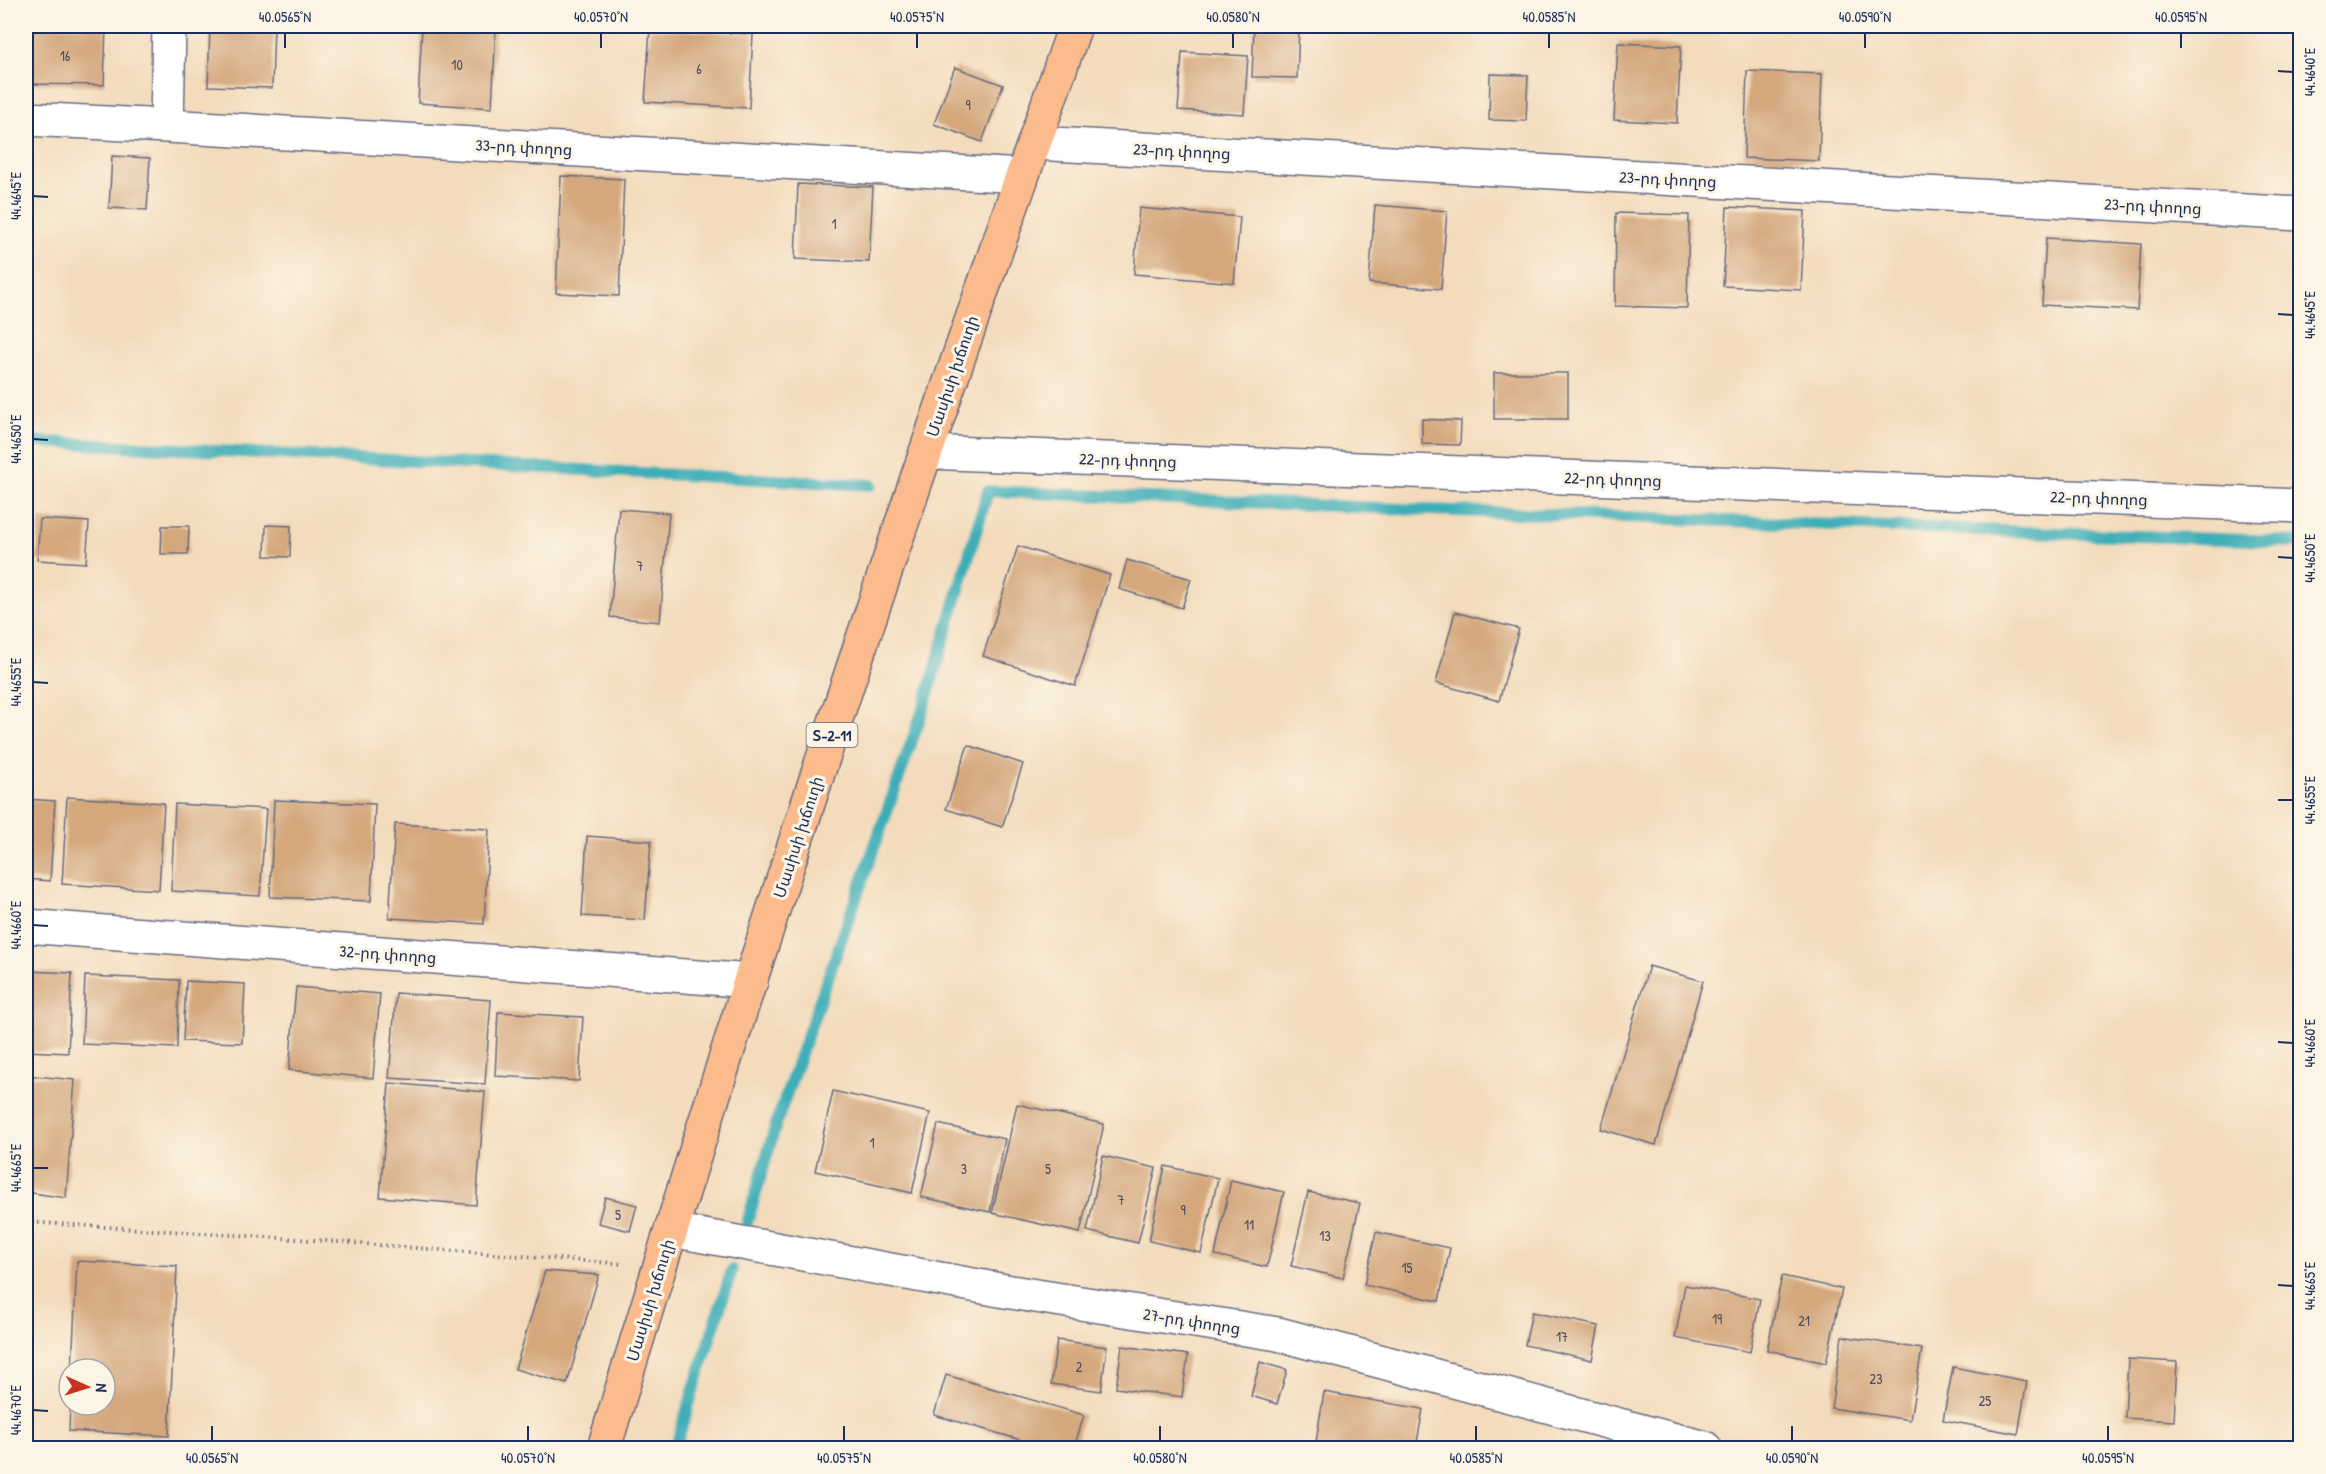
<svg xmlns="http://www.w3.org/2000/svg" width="2326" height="1474" font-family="'Patrick Hand','Noto Sans Armenian',sans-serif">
	<rect width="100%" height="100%" fill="#fcf5e5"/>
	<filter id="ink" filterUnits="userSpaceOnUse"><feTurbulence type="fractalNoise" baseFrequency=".0167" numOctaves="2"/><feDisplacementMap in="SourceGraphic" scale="12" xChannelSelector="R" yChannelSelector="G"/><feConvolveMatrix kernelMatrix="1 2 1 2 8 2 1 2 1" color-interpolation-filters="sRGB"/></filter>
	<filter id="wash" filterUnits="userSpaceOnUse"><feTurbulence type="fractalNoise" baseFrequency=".008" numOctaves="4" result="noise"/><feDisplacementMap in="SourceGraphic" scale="24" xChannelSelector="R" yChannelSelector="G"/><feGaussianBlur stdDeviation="1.35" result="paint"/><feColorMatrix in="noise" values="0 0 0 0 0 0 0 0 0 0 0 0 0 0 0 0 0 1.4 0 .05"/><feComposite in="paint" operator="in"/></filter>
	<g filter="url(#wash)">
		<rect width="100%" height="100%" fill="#f3dbbc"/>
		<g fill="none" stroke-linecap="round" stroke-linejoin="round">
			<path stroke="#3daeb8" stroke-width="12" d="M26,441L871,485
				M747,1223L778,1118L924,707L988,491L1402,509L2300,542
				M675,1448L732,1270"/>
		</g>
		<g id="blocks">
			<path fill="#d4a77d" d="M26,26H106L104,85L26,84Z
				M210,26H274L272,88L208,86Z
				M422,26H496L492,108L418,103Z
				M1254,26L1299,27L1297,78L1252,77Z
				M650,29L753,34L749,108L645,102Z
				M1618,43L1681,46L1677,123L1614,120Z
				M1182,52L1248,56L1244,114L1178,110Z
				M955,67L1003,85L982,142L934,124Z
				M1747,71L1822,74L1819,161L1744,158Z
				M1490,74L1528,75L1526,121L1489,120Z
				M112,156L150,158L147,210L109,208Z
				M561,176L624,179L619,296L556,293Z
				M798,184L873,187L869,262L795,259Z
				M1375,205L1447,211L1441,289L1369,283Z
				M1727,207L1805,211L1801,290L1723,286Z
				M1139,208L1240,217L1234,283L1134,274Z
				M1616,213L1689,215L1687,308L1615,306Z
				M2046,238L2141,244L2137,310L2042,305Z
				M1494,373H1568V419H1494Z
				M1422,419L1461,421L1460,445L1422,444Z
				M619,509L669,513L660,622L610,617Z
				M40,519L89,522L86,563L37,560Z
				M266,525L291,526L290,557L265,556Z
				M162,526H189L188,554H161Z
				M1018,546L1110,575L1075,686L983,656Z
				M1127,560L1191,579L1182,608L1119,589Z
				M1455,612L1519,629L1499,701L1436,683Z
				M968,745L1023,764L1002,827L946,809Z
				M67,797L164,803L159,890L62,884Z
				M26,799L55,801L50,881L26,879Z
				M274,800L375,804L371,901L270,897Z
				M175,804L266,809L260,896L171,891Z
				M395,824L489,829L484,924L389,918Z
				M587,836L651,841L645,920L582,916Z
				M1649,966L1703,981L1656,1145L1601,1129Z
				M26,971L72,973L68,1053L26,1051Z
				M85,976L179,980L177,1048L82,1044Z
				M186,981L245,984L242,1043L183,1041Z
				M296,987L380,994L373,1078L289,1070Z
				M396,993L491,1000L485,1084L389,1078Z
				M498,1012L583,1017L579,1081L495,1076Z
				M26,1075L75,1080L66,1198L26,1192Z
				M389,1083L485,1092L476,1205L380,1197Z
				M833,1091L930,1113L912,1193L815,1171Z
				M1017,1104L1104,1124L1080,1233L992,1213Z
				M938,1124L1005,1139L990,1212L921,1197Z
				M1103,1156L1156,1168L1138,1243L1087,1231Z
				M1165,1166L1218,1178L1201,1253L1149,1241Z
				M1231,1180L1284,1192L1267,1267L1215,1255Z
				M1308,1192L1360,1203L1343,1278L1291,1266Z
				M605,1197L637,1205L630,1231L598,1223Z
				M1376,1232L1450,1248L1439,1301L1364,1285Z
				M77,1261L177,1266L169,1436L69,1431L70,1405H105V1369H72Z
				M545,1271L599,1275L567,1384L515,1369Z
				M1782,1276L1842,1289L1826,1363L1767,1350Z
				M1685,1285L1760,1299L1750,1352L1675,1338Z
				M1532,1312L1599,1326L1592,1360L1525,1345Z
				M1842,1336L1922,1349L1910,1420L1831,1408Z
				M1057,1340L1107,1347L1101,1391L1051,1384Z
				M1122,1346L1188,1355L1182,1397L1116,1388Z
				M2128,1359L2177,1362L2174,1421L2125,1418Z
				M1260,1362L1287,1370L1277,1404L1251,1396Z
				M1953,1367L2027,1381L2018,1434L1943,1420Z
				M946,1375L1084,1415L1074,1448H1049L934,1415Z
				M1324,1392L1423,1409L1416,1448H1315Z"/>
		</g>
	</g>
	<g filter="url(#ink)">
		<use href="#blocks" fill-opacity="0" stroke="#676b7f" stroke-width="1.5"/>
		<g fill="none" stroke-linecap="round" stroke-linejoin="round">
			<g stroke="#676b7f" stroke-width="36">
				<path id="minor" d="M26,119L167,126L1022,176
					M167,126L169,26
					M1035,143L2300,214
					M926,452L2300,506
					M26,926L751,981
					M671,1230L1011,1292L1278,1334L1705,1448"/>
			</g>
			<g stroke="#676b7f" stroke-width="36">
				<path id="major" d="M604,1448C705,1115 813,782 926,452C974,310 1026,168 1075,26"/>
			</g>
			<path stroke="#676b7f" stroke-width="4" stroke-dasharray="1.5 4.5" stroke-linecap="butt" d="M26,1222L313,1240L623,1264"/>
			<use href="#minor" stroke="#fff" stroke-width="33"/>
			<use href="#major" stroke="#fbbb8d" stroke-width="33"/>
		</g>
	</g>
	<path fill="none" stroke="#1b2f5e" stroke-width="2" d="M285,48V33M601,48V33M917,48V33M1233,48V33M1549,48V33M1865,48V33M2181,48V33M2278,71L2293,72M33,196L48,197M2278,314L2293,315M33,439L48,440M2278,557L2293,558M33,682L48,683M2278,800H2293M33,925L48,926M2278,1042L2293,1043M33,1168H48M2278,1285L2293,1286M33,1410L48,1411M212,1441V1426M528,1441V1426M844,1441V1426M1160,1441V1426M1476,1441V1426M1792,1441V1426M2108,1441V1426"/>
	<g text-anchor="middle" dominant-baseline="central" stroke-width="6" stroke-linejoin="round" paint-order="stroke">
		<g font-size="14" fill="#494d66">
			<text x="65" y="55">16</text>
			<text x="457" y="64">10</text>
			<text x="699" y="68">6</text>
			<text x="968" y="104">9</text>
			<text x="834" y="223">1</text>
			<text x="640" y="565">7</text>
			<text x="872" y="1142">1</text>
			<text x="964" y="1168">3</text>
			<text x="1048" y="1168">5</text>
			<text x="1121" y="1199">7</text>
			<text x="1183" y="1209">9</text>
			<text x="618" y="1214">5</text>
			<text x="1249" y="1224">11</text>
			<text x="1325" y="1235">13</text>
			<text x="1407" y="1267">15</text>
			<text x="1717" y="1318">19</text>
			<text x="1804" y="1320">21</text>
			<text x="1562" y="1336">17</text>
			<text x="1079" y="1366">2</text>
			<text x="1876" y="1378">23</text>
			<text x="1985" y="1400">25</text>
		</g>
		<rect fill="#fcf5e5" stroke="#5e6a86" stroke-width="1.5" x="806.5" y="723" width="51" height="24" rx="4.5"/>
		<g font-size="15" font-weight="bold" fill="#1b2f5e">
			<text x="832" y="735">Տ-2-11</text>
		</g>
		<g font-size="16" fill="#1b2f5e" stroke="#fcf5e5">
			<text transform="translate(524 147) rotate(3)">33-րդ փողոց</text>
			<text transform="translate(1182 151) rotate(3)">23-րդ փողոց</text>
			<text transform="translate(1668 179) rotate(3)">23-րդ փողոց</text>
			<text transform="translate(2153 206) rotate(3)">23-րդ փողոց</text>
			<text transform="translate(952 376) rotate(-71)">Մասիսի խճուղի</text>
			<text transform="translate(1128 460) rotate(2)">22-րդ փողոց</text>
			<text transform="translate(1613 479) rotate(2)">22-րդ փողոց</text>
			<text transform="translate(2099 498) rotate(2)">22-րդ փողոց</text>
			<text transform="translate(798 837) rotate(-72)">Մասիսի խճուղի</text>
			<text transform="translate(388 954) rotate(4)">32-րդ փողոց</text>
			<text transform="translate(650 1300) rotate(-73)">Մասիսի խճուղի</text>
			<text transform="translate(1192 1321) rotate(9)">27-րդ փողոց</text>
		</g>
	</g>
	<rect width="2326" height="1474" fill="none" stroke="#fcf5e5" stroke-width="66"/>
	<g transform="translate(87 1387) rotate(93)"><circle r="28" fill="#fcf5e5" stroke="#a2a6af" stroke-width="1.5"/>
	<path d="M0-4.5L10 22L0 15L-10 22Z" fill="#c8321e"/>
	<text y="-9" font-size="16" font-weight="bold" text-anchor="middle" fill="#1b2f5e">N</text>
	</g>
	<rect x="33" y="33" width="2260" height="1408" fill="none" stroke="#1b2f5e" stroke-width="2"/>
	<g font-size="15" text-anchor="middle" fill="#1b2f5e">
		<text x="285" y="22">40.0565°N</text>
		<text x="601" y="22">40.0570°N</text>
		<text x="917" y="22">40.0575°N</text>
		<text x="1233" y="22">40.0580°N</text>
		<text x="1549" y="22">40.0585°N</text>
		<text x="1865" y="22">40.0590°N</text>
		<text x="2181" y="22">40.0595°N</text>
		<text transform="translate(2310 72) rotate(-90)" y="5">44.4640°E</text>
		<text transform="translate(16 196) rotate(-90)" y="5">44.4645°E</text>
		<text transform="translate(2310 315) rotate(-90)" y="5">44.4645°E</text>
		<text transform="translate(16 439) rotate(-90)" y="5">44.4650°E</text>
		<text transform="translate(2310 558) rotate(-90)" y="5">44.4650°E</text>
		<text transform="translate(16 682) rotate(-90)" y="5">44.4655°E</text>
		<text transform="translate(2310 800) rotate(-90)" y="5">44.4655°E</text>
		<text transform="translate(16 925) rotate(-90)" y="5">44.4660°E</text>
		<text transform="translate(2310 1043) rotate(-90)" y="5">44.4660°E</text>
		<text transform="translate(16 1168) rotate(-90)" y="5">44.4665°E</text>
		<text transform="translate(2310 1286) rotate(-90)" y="5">44.4665°E</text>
		<text transform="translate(16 1410) rotate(-90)" y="5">44.4670°E</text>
		<text x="212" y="1463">40.0565°N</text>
		<text x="528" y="1463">40.0570°N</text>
		<text x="844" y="1463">40.0575°N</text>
		<text x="1160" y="1463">40.0580°N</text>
		<text x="1476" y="1463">40.0585°N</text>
		<text x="1792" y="1463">40.0590°N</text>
		<text x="2108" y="1463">40.0595°N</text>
	</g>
</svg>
